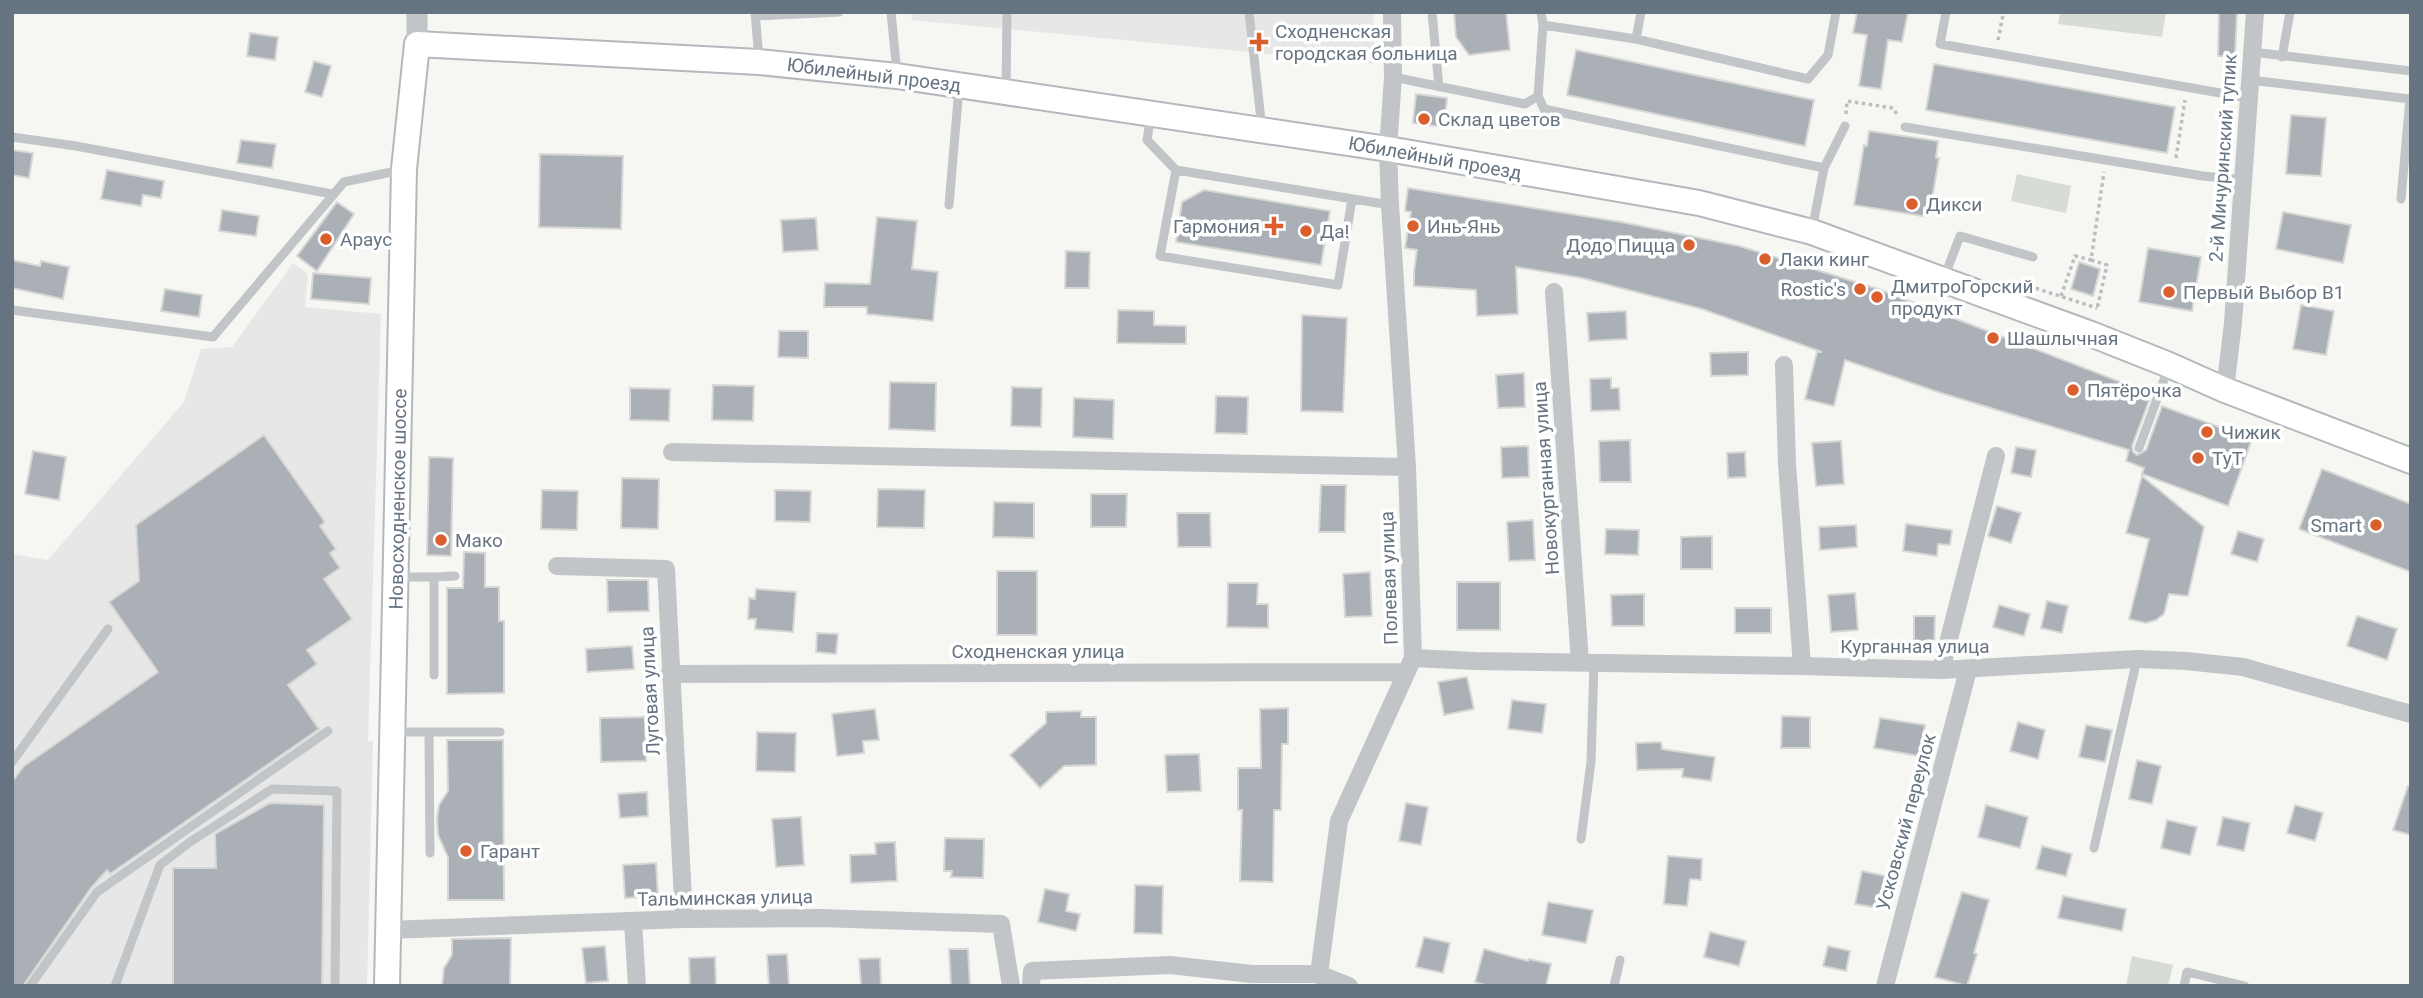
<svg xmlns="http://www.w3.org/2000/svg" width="2423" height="998" font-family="Roboto,sans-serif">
	<rect width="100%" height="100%" fill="#f6f6f3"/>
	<path fill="#e6e7e6" d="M911,12H1373L1376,64L912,20Z
		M293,263L308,274L305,307L381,314L368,741H373L367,986H12V554L48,560L184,402L201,349L232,347Z"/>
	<path fill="#d7ddd4" d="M2060,12H2166L2162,37L2058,24Z
		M2017,174L2071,186L2066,213L2011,201Z
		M2132,956L2173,965L2168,986H2126Z"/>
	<path fill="#aab0b6" stroke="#d7d7d5" stroke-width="2" d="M1454,12H1506L1510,50L1469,55L1456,37Z
		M1857,12H1908L1902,42L1888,40L1881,89L1859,86L1867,35L1853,33Z
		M2219,12H2237L2235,57L2218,56Z
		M250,33L278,37L275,60L247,56Z
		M1576,50L1814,100L1805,146L1567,95Z
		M314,61L331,66L322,97L305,92Z
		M1934,64L2175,107L2167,153L1926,110Z
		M1416,94L1447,98L1444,127L1413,123Z
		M2291,115L2326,118L2321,176L2286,174Z
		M1869,131L1938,141L1936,158H1939L1929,217L1854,205L1864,145L1867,146Z
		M241,140L276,144L272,168L237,163Z
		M12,150L33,153L29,178L12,175Z
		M540,154L623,156L621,229L539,227Z
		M107,170L164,181L161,198L143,195L141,206L101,199Z
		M1408,188L1621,222L1739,246L1878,289L2144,391L2141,398L2149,401L2132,446L2133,452L2137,455L2146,450L2162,406L2252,439L2228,506L2142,474L2144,468L2126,461L2129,450L1938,392L1845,360L1834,406L1805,399L1817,352H1822L1702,309L1582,278L1516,267L1518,314L1477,316L1476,290L1414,286V271L1417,250L1405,248L1411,212L1405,211Z
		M1204,190L1330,211L1321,265L1176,242L1182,202Z
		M337,202L354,214L317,271L297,256Z
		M222,210L259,216L256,236L219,231Z
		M2283,212L2351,225L2343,263L2276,249Z
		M877,217L917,221L912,269L938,272L933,321L867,314V307H824L825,283L870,284Z
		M816,218L818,250L783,252L781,220Z
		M2148,248L2201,257L2192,311L2139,302Z
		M1066,251L1090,252L1089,288H1065Z
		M12,260L40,266L41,261L69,267L63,299L12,288Z
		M2079,262L2100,269L2093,296L2071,289Z
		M313,273L371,278L369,304L311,299Z
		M165,289L202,295L199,317L161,311Z
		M2301,305L2334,311L2326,355L2293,349Z
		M1118,310L1154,311V325L1186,326V344L1117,343Z
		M1626,311L1627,339L1589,341L1587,313Z
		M1302,315L1347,318L1343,412L1301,411Z
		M779,331H808V358L778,357Z
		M1748,352V375L1711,376L1710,353Z
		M1524,373L1525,407L1498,408L1496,375Z
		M1611,378V388H1619L1620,410L1591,411L1590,379Z
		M890,382L936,383L935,431L889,429Z
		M713,385L754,386L753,421L712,420Z
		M1012,387L1042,388L1041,427L1011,426Z
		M630,388L670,389L669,421L630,420Z
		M1216,396L1248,397L1247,434L1215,433Z
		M1074,398L1114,400L1113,439L1073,437Z
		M264,435L325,522L320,526L336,549L330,553L340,568L324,579L352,619L307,650L317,664L288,685L319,729L110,874L107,870L91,888L23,986H12V782L24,766L158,672L109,602L139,581L136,525Z
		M1630,440L1631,482H1600L1599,441Z
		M1841,441L1844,484L1816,486L1812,443Z
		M1528,446L1529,477L1502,478L1501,447Z
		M2016,447L2036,450L2031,477L2011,473Z
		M33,451L66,457L59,500L25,494Z
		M1745,452L1746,477L1728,478L1727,453Z
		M429,457L453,458L451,556L427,555Z
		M2322,469L2411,504V572L2299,529Z
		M2142,476L2204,527L2188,596L2169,594L2164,614L2156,620L2146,623L2129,619L2149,539L2126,533Z
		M622,478L659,479L658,529L621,528Z
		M1321,485H1346L1345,532H1319Z
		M878,489L925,490L924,528L877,527Z
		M542,490L578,491L577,530L541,529Z
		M775,490L811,491L810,522L775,521Z
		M1091,494H1127L1126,527H1091Z
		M994,502L1034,503V538L993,537Z
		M1997,506L2021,513L2011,543L1988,536Z
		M1177,513H1210L1211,547H1178Z
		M1533,520L1535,560L1509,561L1507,522Z
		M1906,524L1952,530L1950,545L1938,544L1937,556L1903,551Z
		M1856,525L1857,547L1820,550L1819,527Z
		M1606,529L1639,530L1638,555L1605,554Z
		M2238,531L2264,539L2257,562L2231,554Z
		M1712,536V569H1681V537Z
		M464,552L485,553V587H499V621H504V693L447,694V588H463Z
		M997,571H1037V635H997Z
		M1370,572L1372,616L1345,617L1343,574Z
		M607,580H648L649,611L608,612Z
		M1457,582H1500V630H1457Z
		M1228,583H1258L1257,604H1268V628L1227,627Z
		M756,589L796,592L793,632L755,629L756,619H748L749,598L755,599Z
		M1855,593L1858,630L1831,632L1828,595Z
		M1644,594V626H1612L1611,595Z
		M2047,601L2068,606L2062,633L2041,628Z
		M1999,605L2030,614L2024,636L1993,627Z
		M1735,608H1771V633H1735Z
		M1914,616H1935L1934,651H1914Z
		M2357,616L2397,629L2387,660L2347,646Z
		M817,633L838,634L836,654L816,652Z
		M632,646L634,669L587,672L586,649Z
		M1467,677L1474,709L1444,715L1438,682Z
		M1512,700L1546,704L1542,733L1508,729Z
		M1288,708V744H1282L1281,810H1274L1273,882L1240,881L1242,810H1238V768H1261L1260,709Z
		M875,709L879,740L863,741L864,753L837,756L832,714Z
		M1081,711V717H1096V765L1064,766L1040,788L1010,755L1046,723V712Z
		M1782,716L1810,717V748H1781Z
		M645,717L646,761L601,762L600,718Z
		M1880,718L1925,725L1919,756L1874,748Z
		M2018,722L2045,730L2038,759L2010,751Z
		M2086,725L2112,730L2105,762L2079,757Z
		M757,732L796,733L795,772L756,771Z
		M447,740H503L504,900H448V857L438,835L437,818L439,805L448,791Z
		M1661,742L1662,749L1715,757L1711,781L1682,777L1683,769L1637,770L1636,743Z
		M1199,754L1201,791L1167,792L1165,755Z
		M2137,760L2161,766L2152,804L2129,799Z
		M2408,786H2411V835L2393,830Z
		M647,792L648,816L620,818L618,794Z
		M270,803L324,805L322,986H173V868H216L215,834Z
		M1406,803L1428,807L1421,845L1399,841Z
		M1986,805L2028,817L2020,848L1978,837Z
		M2295,805L2323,813L2315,841L2287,833Z
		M801,817L804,865L776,867L772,819Z
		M2223,817L2250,823L2244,851L2217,845Z
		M2167,820L2197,827L2190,855L2161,848Z
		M945,838L984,839L983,878L951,877L952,871H944Z
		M895,842L897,881L851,883L850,855L876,854L875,843Z
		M2042,846L2072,854L2066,876L2036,869Z
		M1668,856L1702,859L1701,880L1690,879L1687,906L1664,904Z
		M656,863L658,896L625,898L623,865Z
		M1862,871L1885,876L1878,908L1855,904Z
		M1135,885L1163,886L1162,934L1134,933Z
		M1045,889L1069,894L1066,911L1080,914L1076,931L1038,922Z
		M1962,892L1989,900L1974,953L1977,954L1967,986L1935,977Z
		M2063,896L2126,909L2122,931L2058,918Z
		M1548,902L1593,910L1586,943L1542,935Z
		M1710,932L1746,941L1739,966L1704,957Z
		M1424,937L1450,943L1443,973L1416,967Z
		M511,938L510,986H442L444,968L452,955V939Z
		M605,946L608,981L586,983L582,948Z
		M1828,946L1850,951L1846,971L1823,966Z
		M949,949H968L970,986H951Z
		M1484,949L1528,961L1529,959L1551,964L1546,986H1488L1475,982Z
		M787,954L789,986H769L767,955Z
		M715,957L716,986H690L689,958Z
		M880,958L881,986H861L859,959Z"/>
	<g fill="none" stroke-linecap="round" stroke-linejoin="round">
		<g stroke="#b4b8bc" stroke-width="28">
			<path id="secondary" d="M387,986L404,169L417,44L759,62L897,76L1388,149L1699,203L1812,232L2091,334L2169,365L2225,390L2411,461"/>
		</g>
		<path stroke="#bbbdbf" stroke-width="3.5" stroke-dasharray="3.5 3.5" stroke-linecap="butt" d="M1998,40L2003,15L2005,12
			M1846,114L1847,101L1893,108L1898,116
			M2176,158L2185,100
			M2091,260L2107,265L2097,309
			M2029,286L2097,308
			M2061,296L2075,256L2091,260L2104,172"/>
		<path stroke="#c1c5c8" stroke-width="9" d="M755,12L759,59
			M891,12L897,73
			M1249,12L1262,129
			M1432,12L1439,87
			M1541,12L1543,25
			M1946,12L1940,44L2249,98
			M755,16L839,12
			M1636,39L1641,12
			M2252,52L2411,71
			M2282,57L2290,12
			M1393,77L1525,104L1538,96L1543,25L1636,39L1808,79L1828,55L1836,12
			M2250,80L2410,99L2401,199
			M1006,91L1007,12
			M1538,96L1544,109L1824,168
			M1151,115L1147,140L1176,170L1390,205
			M1905,127L2203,176L2243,180
			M12,137L76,146L332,194
			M1176,170L1160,256L1338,285L1352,199
			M949,205L959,88
			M1812,230L1824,168L1845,126
			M1944,278L1960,236L2033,257
			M12,310L213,337L344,182L401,170
			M2139,448L2169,366
			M399,577H434V675
			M434,577L455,576
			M395,732H500
			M429,732L430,853
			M12,762L108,629
			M1581,839L1591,762L1594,663
			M2094,848L2137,659
			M30,986L97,892L328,731
			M115,986L160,865L190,842L272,789L337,791L335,986
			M1614,986L1620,960
			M2184,986L2187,972L2245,986"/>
		<path stroke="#c1c5c8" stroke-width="18" d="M1554,292L1580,662
			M1784,365L1787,464L1802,666
			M2225,390L2233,323L2255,12
			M672,452L1407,467
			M557,566L666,569L684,919
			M1413,658L1474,661L1802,666L1941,670L2137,659L2186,661L2243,667L2411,714
			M1941,670L1996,456
			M669,674L1407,672
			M633,921L637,986
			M388,930L684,919L820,918L1001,924L1011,986
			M1031,986L1032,971L1170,965L1252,974H1319L1349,986
			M1330,986L1319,974L1339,821L1413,658L1407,467L1390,205L1388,149L1393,77L1392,12
			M1885,986L1968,670"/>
		<path stroke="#c1c5c8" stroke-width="21" d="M417,44V12"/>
		<use href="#secondary" stroke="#fff" stroke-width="24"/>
	</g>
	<g fill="#db5e2d" stroke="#fff" stroke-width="2.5">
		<path d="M1255.5 31.5h7v7h7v7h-7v7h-7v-7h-7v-7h7z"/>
		<circle cx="1424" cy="119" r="7"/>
		<circle cx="1912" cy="204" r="7"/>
		<path d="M1270.5 215.5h7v7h7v7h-7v7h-7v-7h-7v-7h7z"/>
		<circle cx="1413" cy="226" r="7"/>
		<circle cx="1306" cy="231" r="7"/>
		<circle cx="326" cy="239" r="7"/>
		<circle cx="1689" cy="245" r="7"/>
		<circle cx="1765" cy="259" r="7"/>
		<circle cx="1860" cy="289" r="7"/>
		<circle cx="2169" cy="292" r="7"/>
		<circle cx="1877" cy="297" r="7"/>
		<circle cx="1993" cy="338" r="7"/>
		<circle cx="2073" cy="390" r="7"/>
		<circle cx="2207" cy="432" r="7"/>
		<circle cx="2198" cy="458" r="7"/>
		<circle cx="2376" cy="525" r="7"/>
		<circle cx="441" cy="540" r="7"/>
		<circle cx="466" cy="851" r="7"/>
	</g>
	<g text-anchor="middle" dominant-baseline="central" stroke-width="7" stroke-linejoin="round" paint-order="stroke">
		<g font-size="19" fill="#667482" stroke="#fff" text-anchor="start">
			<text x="1275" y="31">Сходненская<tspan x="1275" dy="22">городская больница</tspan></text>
			<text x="1438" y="119">Склад цветов</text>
			<text x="1926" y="204">Дикси</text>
			<text x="1260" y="226" text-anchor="end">Гармония</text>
			<text x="1427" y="226">Инь-Янь</text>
			<text x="1320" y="231">Да!</text>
			<text x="340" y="239">Араус</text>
			<text x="1675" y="245" text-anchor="end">Додо Пицца</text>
			<text x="1779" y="259">Лаки кинг</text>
			<text x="1891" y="286">ДмитроГорский<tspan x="1891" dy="22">продукт</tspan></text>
			<text x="1846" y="289" text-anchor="end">Rostic's</text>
			<text x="2183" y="292">Первый Выбор В1</text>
			<text x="2007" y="338">Шашлычная</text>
			<text x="2087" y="390">Пятёрочка</text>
			<text x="2221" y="432">Чижик</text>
			<text x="2212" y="458">ТуТ</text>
			<text x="2362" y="525" text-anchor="end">Smart</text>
			<text x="455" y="540">Мако</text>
			<text x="480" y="851">Гарант</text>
		</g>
		<g font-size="19" fill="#667482" stroke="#fff">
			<text transform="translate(874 75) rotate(7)">Юбилейный проезд</text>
			<text transform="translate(1435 158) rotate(10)">Юбилейный проезд</text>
			<text transform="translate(2223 158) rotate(-86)">2-й Мичуринский тупик</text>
			<text transform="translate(1546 478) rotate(-94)">Новокурганная улица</text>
			<text transform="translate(398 499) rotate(-89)">Новосходненское шоссе</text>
			<text transform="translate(1389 578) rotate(-92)">Полевая улица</text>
			<text x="1915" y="646">Курганная улица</text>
			<text x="1038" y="651">Сходненская улица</text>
			<text transform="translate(650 691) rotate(-93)">Луговая улица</text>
			<text transform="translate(1906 822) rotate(-75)">Усковский переулок</text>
			<text transform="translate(725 898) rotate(-1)">Тальминская улица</text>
		</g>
	</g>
	<rect width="2423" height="998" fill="none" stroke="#667482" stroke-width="28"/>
</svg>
